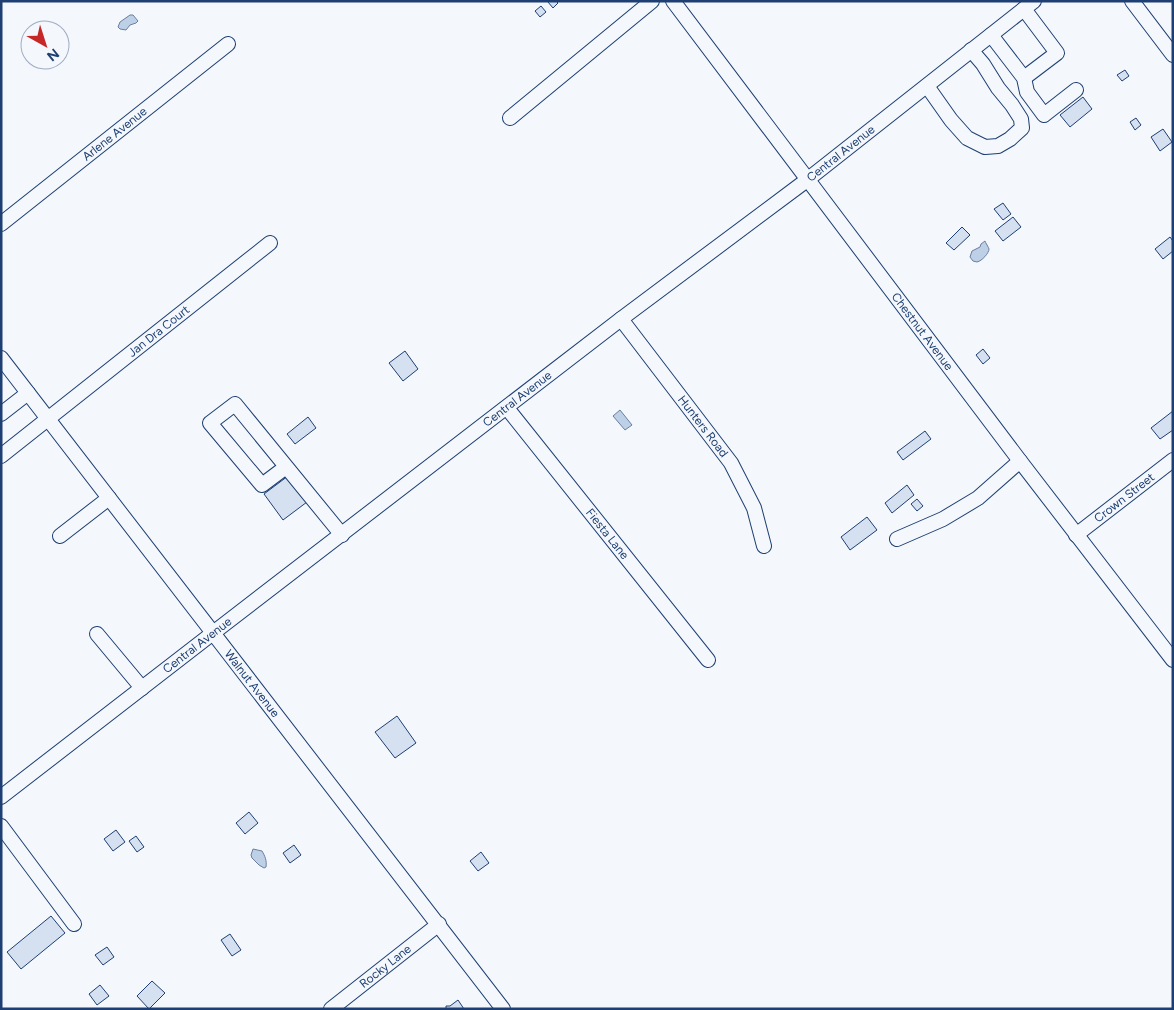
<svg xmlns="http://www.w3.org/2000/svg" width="1174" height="1010" font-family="Figtree,sans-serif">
	<rect width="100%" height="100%" fill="#f4f7fb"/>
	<path fill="#bed0e5" stroke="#687fa3" d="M130,15H133L138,21L136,23L130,25L126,30L120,29L118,27L120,22Z
		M985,241C985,242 989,248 989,249C989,253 982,261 977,262C976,262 974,261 973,261L970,257L972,251L980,247L981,244Z
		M620,410L632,425L625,430L613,416Z
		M253,849L262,851C265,856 267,861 266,867L264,868L259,865L252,858L251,855Z"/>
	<path fill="#d5e0f0" stroke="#1d3f73" d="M549,1H556L558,3L553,8L548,2Z
		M541,6L546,12L540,17L535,11Z
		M1125,70L1129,76L1122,81L1117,75Z
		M1083,97L1092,109L1070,127L1060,115Z
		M1136,118L1141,125L1135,130L1130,122Z
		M1163,129L1172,142L1160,151L1151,137Z
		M1003,203L1011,214L1003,220L994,209Z
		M1013,217L1021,227L1003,241L995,231Z
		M962,227L970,235L954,250L946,243Z
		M1170,237L1173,241V251L1163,259L1155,249Z
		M983,349L990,358L983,364L976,355Z
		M405,351L418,369L403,381L389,363Z
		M1173,411V430L1160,439L1151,428Z
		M308,417L316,428L295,444L287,434Z
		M925,431L931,439L903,460L897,452Z
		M288,476L307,502L283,520L264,494Z
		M907,485L914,495L892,513L885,503Z
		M917,499L923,506L917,511L911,504Z
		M867,517L877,530L850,550L841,537Z
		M397,716L416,743L395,758L375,732Z
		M249,812L258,823L245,834L236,823Z
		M116,830L125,842L113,851L104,839Z
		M136,836L144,847L137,852L129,841Z
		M294,845L301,855L290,863L283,853Z
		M481,852L489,863L478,871L470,861Z
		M51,916L65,933L21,969L7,952Z
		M230,934L241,950L232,956L221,940Z
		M107,947L114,957L103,965L95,955Z
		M152,981L165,993L149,1009L137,996Z
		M100,985L109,996L97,1005L89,994Z
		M458,1000L464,1009H446V1006H450Z"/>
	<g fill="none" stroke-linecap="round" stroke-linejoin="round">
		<g stroke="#1d3f73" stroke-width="16">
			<g id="minor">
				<path id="s1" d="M673,1L1020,461L1173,660"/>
				<path d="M1132,1L1173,55"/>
				<path d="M1024,9L1057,53L1024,78"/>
				<path d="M991,35L1024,78L1027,92L1044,115L1076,90"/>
				<path d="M927,86L951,120L967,138L985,147L998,146L1010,139L1022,128L1021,119L1012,105L998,88L983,64L971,50"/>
				<path d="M510,118L652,1"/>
				<path id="s2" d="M1,224L228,44"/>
				<path id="s3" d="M621,319L731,463L754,508L764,546"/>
				<path id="s4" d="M1,358L503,1009"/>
				<path id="s5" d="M507,408L708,660"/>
				<path d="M1,414L28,393"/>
				<path id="s6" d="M1,456L270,243"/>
				<path d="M286,467L262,485L210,423L235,404L342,535"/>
				<path id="s7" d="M1076,535L1173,460"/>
				<path d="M60,536L109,498"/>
				<path d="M897,539L943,519L978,498L1020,461"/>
				<path d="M97,634L142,688"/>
				<path id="s8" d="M1,797L213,633L621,319L807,180L1034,1"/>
				<path d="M1,826L74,924"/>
				<path id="s9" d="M331,1009L439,924"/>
			</g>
		</g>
		<use href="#minor" stroke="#f4f7fb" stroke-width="14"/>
	</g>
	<g text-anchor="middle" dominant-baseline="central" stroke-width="4" stroke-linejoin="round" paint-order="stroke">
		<g font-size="12" fill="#1d3f73" stroke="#f4f7fb">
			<text stroke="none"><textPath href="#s2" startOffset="145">Arlene Avenue</textPath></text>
			<text stroke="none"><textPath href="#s8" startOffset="1058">Central Avenue</textPath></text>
			<text stroke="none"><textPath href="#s6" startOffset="201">Jan Dra Court</textPath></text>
			<text stroke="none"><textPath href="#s1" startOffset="414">Chestnut Avenue</textPath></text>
			<text stroke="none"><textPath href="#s8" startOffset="652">Central Avenue</textPath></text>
			<text stroke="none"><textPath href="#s3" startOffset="135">Hunters Road</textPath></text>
			<text stroke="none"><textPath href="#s7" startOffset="61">Crown Street</textPath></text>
			<text stroke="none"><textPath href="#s5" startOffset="161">Fiesta Lane</textPath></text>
			<text stroke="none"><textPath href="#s8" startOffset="248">Central Avenue</textPath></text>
			<text stroke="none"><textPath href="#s4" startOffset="411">Walnut Avenue</textPath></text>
			<text stroke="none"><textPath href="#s9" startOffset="69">Rocky Lane</textPath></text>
		</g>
	</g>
	<rect width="1174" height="1010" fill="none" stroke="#1d3f73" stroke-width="5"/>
	<g transform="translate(45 45) rotate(141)"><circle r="24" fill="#f4f7fb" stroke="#9eadc5"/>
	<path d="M0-4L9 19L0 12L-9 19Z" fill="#c62828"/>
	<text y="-8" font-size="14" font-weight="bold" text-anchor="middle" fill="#1d3f73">N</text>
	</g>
</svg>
